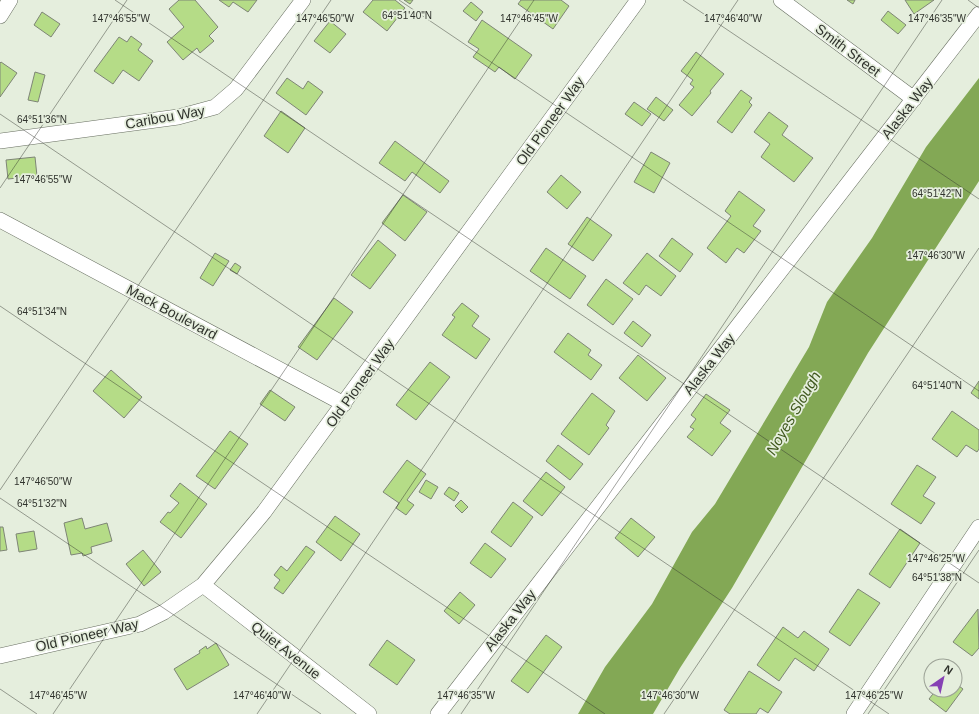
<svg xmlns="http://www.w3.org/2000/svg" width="979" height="714" font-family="Arial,sans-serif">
	<rect width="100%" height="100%" fill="#e5eedd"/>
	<path fill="#83a855" d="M979,78V181L868,353L732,588L680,668L653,714H578L605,667L652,604L692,532L715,504L809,347L827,302L872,238L926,147Z"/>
	<path fill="#b5dc87" stroke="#7e8576" d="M179,0H195L218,27L209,36L214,41L200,53L197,48L183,60L167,42L184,27L169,9Z
		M219,0H257L248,12L233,2L229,7Z
		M373,0H395L405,8L387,31L363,12Z
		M404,0H413L410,4Z
		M521,0H561L569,6L553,29L518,4Z
		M847,0H855L853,4Z
		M905,0H934L914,14Z
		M471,2L483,12L476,21L463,11Z
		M888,11L906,25L898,34L881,20Z
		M42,12L60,24L51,37L34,25Z
		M482,20L532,55L515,79L499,67L495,72L473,57L479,49L468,42Z
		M330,21L346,34L330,53L314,41Z
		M131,36L142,44L138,50L153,61L139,81L123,70L113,84L94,71L119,37L127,42Z
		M696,52L724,74L710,91L711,93L692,116L679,105L694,87L690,84L693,80L681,71Z
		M1,62L17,73L0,97V63Z
		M35,72L45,75L38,102L28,100Z
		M287,78L303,89L308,81L323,92L306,115L276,93Z
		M741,90L752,98L749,102L752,105L732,133L717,122Z
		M656,97L673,110L664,121L647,109Z
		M634,102L651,114L642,126L625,114Z
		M281,111L305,128L288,153L264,136Z
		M769,112L788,126L782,135L813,158L794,182L761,157L770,144L754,132Z
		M395,141L449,181L440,193L412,172L405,181L379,163Z
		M651,152L670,163L654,193L634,182Z
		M35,157L37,176L8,179L6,160Z
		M561,175L581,192L567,209L547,192Z
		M739,191L765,210L753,226L761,231L744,253L737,248L726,263L707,248L731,216L725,211Z
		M403,195L427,212L405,241L382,223Z
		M587,217L612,235L593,261L568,244Z
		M672,238L693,254L680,272L659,256Z
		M378,240L396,255L370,289L351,275Z
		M546,248L586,276L570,299L530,271Z
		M215,253L229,261L213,286L200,278Z
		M647,253L676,276L661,296L646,285L639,295L623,283Z
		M235,263L241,267L237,274L230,270Z
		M606,279L633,299L613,325L587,305Z
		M334,298L353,312L317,360L298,347Z
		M462,303L479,316L472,326L490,339L476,359L442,335L455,317L452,315Z
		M633,321L651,335L642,347L624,333Z
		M568,333L591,350L588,355L602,365L591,380L554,352Z
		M638,355L666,378L647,401L619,378Z
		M430,362L450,377L416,420L396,405Z
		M111,370L142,397L124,418L93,391Z
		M979,381V399L971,393Z
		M270,390L295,407L285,421L260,404Z
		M592,393L615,411L606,425L609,428L589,455L561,434Z
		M706,394L730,410L720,423L731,431L712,456L687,437L694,429L690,427L696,419L691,415Z
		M952,411L979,430V449L977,452L966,445L957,457L932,439Z
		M230,431L248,444L215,489L196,476Z
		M558,445L583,464L570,480L546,461Z
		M407,460L426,474L407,500L414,505L406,515L396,508L399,503L383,492Z
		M917,465L936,477L923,496L935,503L921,524L891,504Z
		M546,472L565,487L542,516L523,501Z
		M426,480L438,487L431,499L419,492Z
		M180,483L207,504L181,538L160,522L168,512L170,513L179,503L170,496Z
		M449,487L459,493L454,501L444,494Z
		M461,500L468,507L462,513L455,506Z
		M513,502L533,517L511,547L491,532Z
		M335,516L360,534L341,561L316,542Z
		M82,518L85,529L107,523L112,541L91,547L92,553L83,556L82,553L71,555L64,523Z
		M631,518L655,537L638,557L615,538Z
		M0,527H3L7,550L0,551Z
		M900,529L920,543L890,588L869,574Z
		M34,531L37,549L19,552L16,534Z
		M485,543L506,559L491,578L470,563Z
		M306,546L315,552L283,594L274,588L280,580L274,575L281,566L287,571Z
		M143,550L161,572L144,586L126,564Z
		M858,589L880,603L850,646L829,632Z
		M460,592L475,605L459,624L444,611Z
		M978,609L979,648L972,656L953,642Z
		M783,627L798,638L804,631L829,649L814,671L795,658L779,681L757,665Z
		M546,635L562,647L528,693L511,681Z
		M387,640L415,660L397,685L369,665Z
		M216,643L229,665L187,690L174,669L200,653L199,651L206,646L207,649Z
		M749,671L782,692L768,713L760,708L756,714H730L724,710Z
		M955,683L963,689L946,712L929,699L936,690H955Z"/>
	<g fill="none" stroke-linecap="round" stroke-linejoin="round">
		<g stroke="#676e60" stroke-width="16">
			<path id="minor" d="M781,0L914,99
				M0,16L10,0
				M0,141L178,117L215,107L236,89L303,0
				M0,220L344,404
				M203,585L369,714
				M0,656L140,624L164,612L203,585L264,512L638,0
				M438,714L979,14
				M854,714L979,527"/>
		</g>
		<use href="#minor" stroke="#fff" stroke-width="15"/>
	</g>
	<path fill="none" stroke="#30332d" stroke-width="1" stroke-opacity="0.45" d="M115,0L979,583M399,0L979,391M683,0L979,199M968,0L979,8M0,114L889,714M0,188L127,0M0,306L605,714M0,490L331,0M0,498L321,714M0,689L37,714M53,714L534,0M257,714L738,0M461,714L942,0M664,714L979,248M868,714L979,550"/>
	<g text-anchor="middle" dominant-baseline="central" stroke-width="3.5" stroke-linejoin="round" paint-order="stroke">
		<g font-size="14" fill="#30332d" stroke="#e5eedd">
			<text transform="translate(848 50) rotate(37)">Smith Street</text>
			<text transform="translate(907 108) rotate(-52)">Alaska Way</text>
			<text transform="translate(165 117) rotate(-10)">Caribou Way</text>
			<text transform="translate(550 121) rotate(-54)">Old Pioneer Way</text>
			<text transform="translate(172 312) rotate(28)">Mack Boulevard</text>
			<text transform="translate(709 364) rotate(-52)">Alaska Way</text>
			<text transform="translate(360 383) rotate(-54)">Old Pioneer Way</text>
			<text transform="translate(510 620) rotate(-52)">Alaska Way</text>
			<text transform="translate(87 635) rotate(-13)">Old Pioneer Way</text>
			<text transform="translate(286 650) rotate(38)">Quiet Avenue</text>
		</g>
		<g font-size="15" font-style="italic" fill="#40591e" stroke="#e5eedd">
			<text transform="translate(793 413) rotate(-60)">Noyes Slough</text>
		</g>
	</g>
	<g font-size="10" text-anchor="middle" fill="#30332d" stroke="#e5eedd" stroke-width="3.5" stroke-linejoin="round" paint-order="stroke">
		<text x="407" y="19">64°51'40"N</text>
		<text x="121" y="22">147°46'55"W</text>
		<text x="529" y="22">147°46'45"W</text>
		<text x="733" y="22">147°46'40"W</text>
		<text x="937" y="22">147°46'35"W</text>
		<text x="325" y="22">147°46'50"W</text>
		<text x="42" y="123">64°51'36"N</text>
		<text x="43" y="183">147°46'55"W</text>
		<text x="937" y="197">64°51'42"N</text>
		<text x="936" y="259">147°46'30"W</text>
		<text x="42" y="315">64°51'34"N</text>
		<text x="937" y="389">64°51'40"N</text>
		<text x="43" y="485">147°46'50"W</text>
		<text x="42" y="507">64°51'32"N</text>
		<text x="936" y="562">147°46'25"W</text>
		<text x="937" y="581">64°51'38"N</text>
		<text x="58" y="699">147°46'45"W</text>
		<text x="262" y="699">147°46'40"W</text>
		<text x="466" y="699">147°46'35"W</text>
		<text x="670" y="699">147°46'30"W</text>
		<text x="874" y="699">147°46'25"W</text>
	</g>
	<g transform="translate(943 678) rotate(34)"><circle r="19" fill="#e5eedd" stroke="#9da397"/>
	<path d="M0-3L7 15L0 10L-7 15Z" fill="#8641b4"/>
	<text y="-6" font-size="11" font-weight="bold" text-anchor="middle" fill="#30332d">N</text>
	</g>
</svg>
